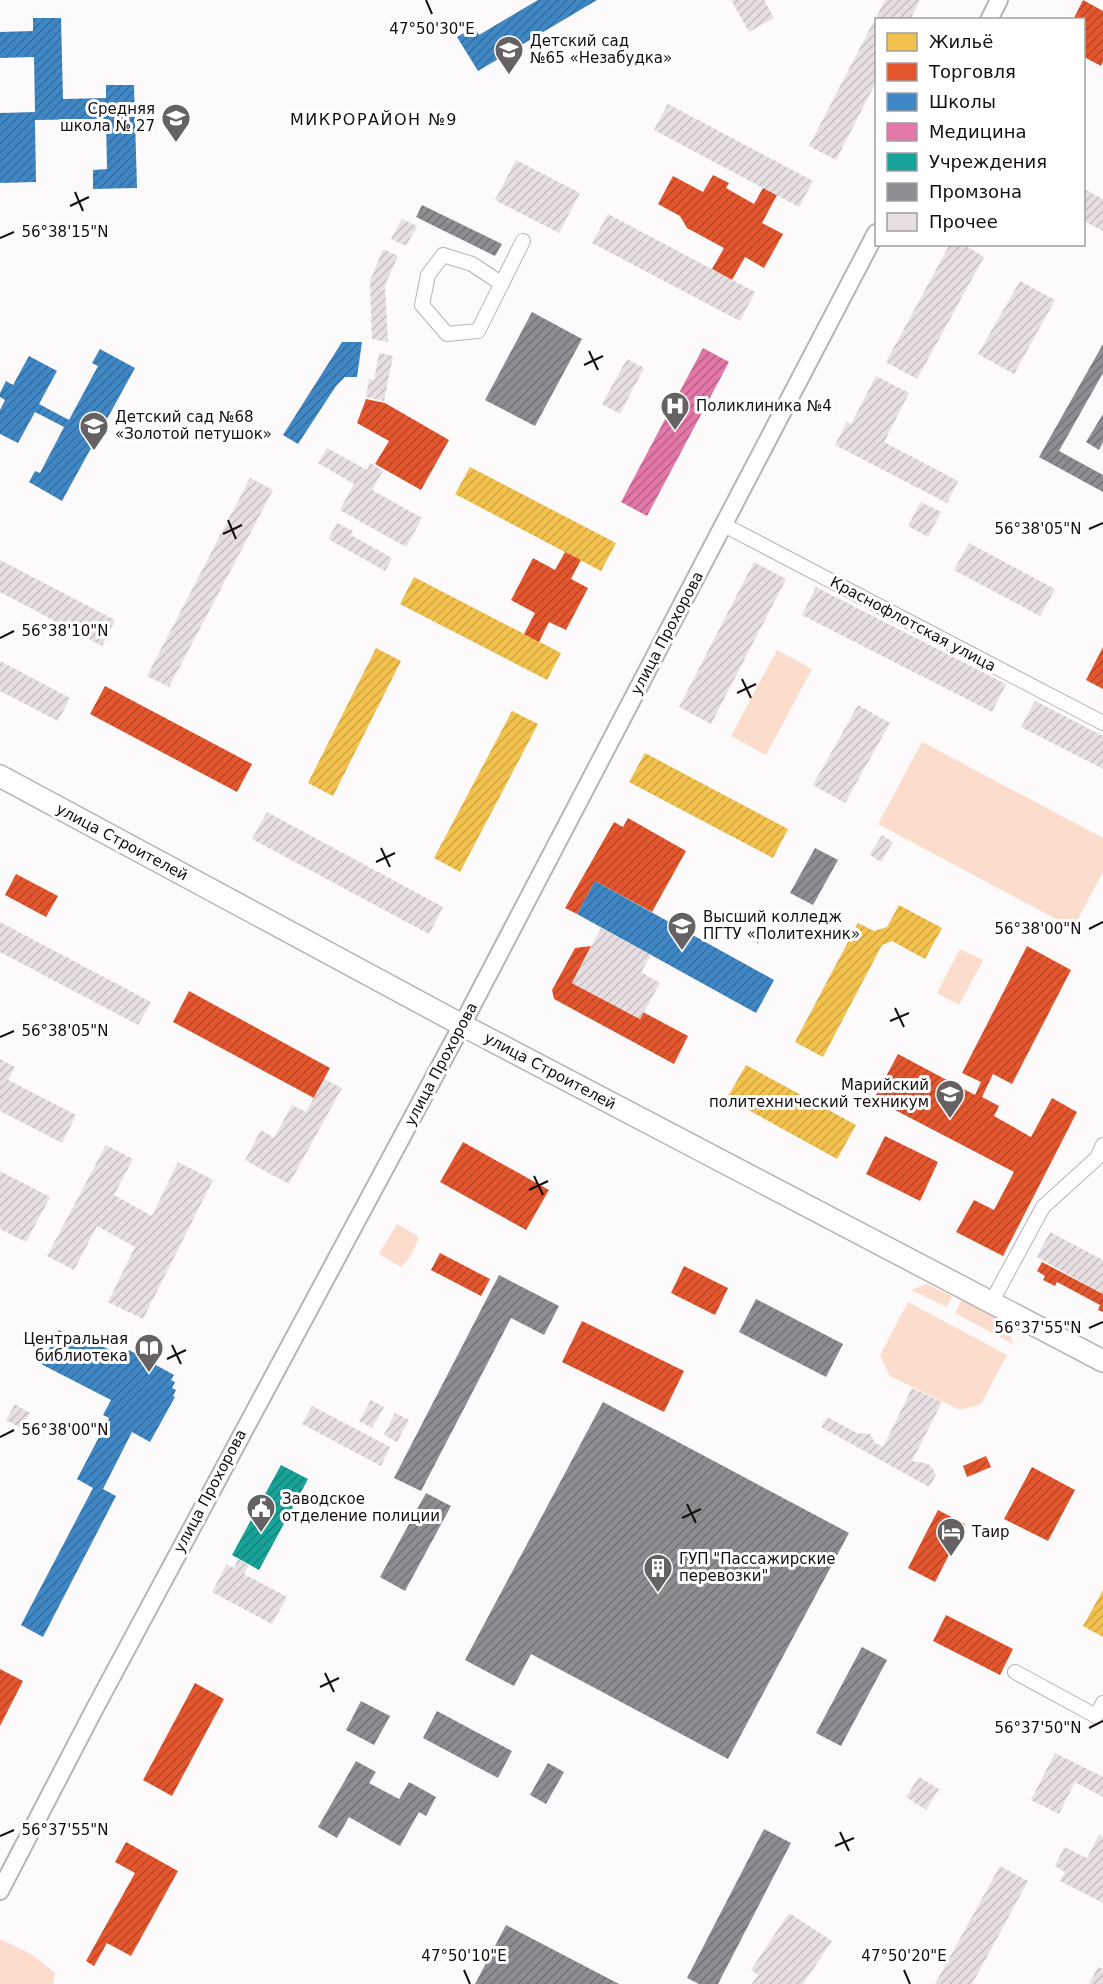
<svg xmlns="http://www.w3.org/2000/svg" width="1103" height="1984" font-family="'DejaVu Sans',sans-serif">
	<defs>
		<pattern id="homes-hatch" width="6" height="6" patternUnits="userSpaceOnUse" patternTransform="scale(1.5)"><rect width="6" height="6" fill="#f2c14e"/><path d="M-1 1l2-2M0 6l6-6M5 7l2-2" fill="none" stroke="#cfa543"/></pattern>
		<pattern id="shops-hatch" width="6" height="6" patternUnits="userSpaceOnUse" patternTransform="scale(1.5)"><rect width="6" height="6" fill="#e4572e"/><path d="M-1 1l2-2M0 6l6-6M5 7l2-2" fill="none" stroke="#b84626"/></pattern>
		<pattern id="schools-hatch" width="6" height="6" patternUnits="userSpaceOnUse" patternTransform="scale(1.5)"><rect width="6" height="6" fill="#3f88c5"/><path d="M-1 1l2-2M0 6l6-6M5 7l2-2" fill="none" stroke="#346e9f"/></pattern>
		<pattern id="health-hatch" width="6" height="6" patternUnits="userSpaceOnUse" patternTransform="scale(1.5)"><rect width="6" height="6" fill="#e377a8"/><path d="M-1 1l2-2M0 6l6-6M5 7l2-2" fill="none" stroke="#b76087"/></pattern>
		<pattern id="public-hatch" width="6" height="6" patternUnits="userSpaceOnUse" patternTransform="scale(1.5)"><rect width="6" height="6" fill="#17a398"/><path d="M-1 1l2-2M0 6l6-6M5 7l2-2" fill="none" stroke="#14837b"/></pattern>
		<pattern id="industry-hatch" width="6" height="6" patternUnits="userSpaceOnUse" patternTransform="scale(1.5)"><rect width="6" height="6" fill="#8d8d92"/><path d="M-1 1l2-2M0 6l6-6M5 7l2-2" fill="none" stroke="#727276"/></pattern>
		<pattern id="building-hatch" width="6" height="6" patternUnits="userSpaceOnUse" patternTransform="scale(1.5)"><rect width="6" height="6" fill="#e7dfe2"/><path d="M-1 1l2-2M0 6l6-6M5 7l2-2" fill="none" stroke="#c5bec1"/></pattern>
	</defs>
	<rect width="100%" height="100%" fill="#fcfafb"/>
	<path fill="#fcdccd" d="M777,650L812,669L766,755L731,736Z
		M922,742L1103,838V872L1073,928L878,824Z
		M960,949L983,960L959,1005L937,993Z
		M397,1224L418,1236C417,1247 409,1260 401,1267L379,1254Z
		M926,1284L952,1296L947,1307L911,1290Z
		M962,1299L1007,1324L1013,1344L955,1313Z
		M908,1302L1007,1355L981,1404L960,1410L890,1376L880,1355Z
		M0,1939L31,1954L55,1973L53,1984H0Z"/>
	<path fill="url(#homes-hatch)" d="M470,467L616,543L601,571L455,494Z
		M414,577L561,653L547,680L400,604Z
		M376,648L401,661L333,796L308,783Z
		M512,711L538,724L460,872L434,858Z
		M645,753L788,829L773,858L629,782Z
		M899,905L942,928L925,959L892,941L882,945L823,1057L795,1042L858,923L874,931L887,927Z
		M746,1065L856,1125L837,1159L727,1098Z
		M1103,1590V1637L1083,1626Z"/>
	<path fill="url(#shops-hatch)" d="M1083,0L1103,11V62L1101,66L1084,57V20H1073Z
		M713,175L729,183L726,188L754,204L763,188L777,195L762,223L783,234L764,268L745,257L732,280L712,269L724,248L687,228L680,216L658,204L673,176L703,192Z
		M366,399L385,403L449,440L421,490L375,464L389,441L357,423Z
		M565,552L581,560L571,579L588,588L566,630L549,622L539,642L524,634L535,613L511,600L533,558L555,570Z
		M1103,647V689L1086,680Z
		M105,686L252,764L237,792L90,714Z
		M628,818L686,851L652,912L595,881L577,914L565,908L614,822L623,827Z
		M16,874L58,896L46,917L5,895Z
		M591,946L572,983L640,1019L643,1012L688,1036L674,1064L554,999L552,990L575,948Z
		M1027,946L1071,970L1012,1084L993,1074L982,1097L999,1106L994,1116L1031,1137L1052,1098L1077,1112L1003,1256L956,1232L974,1200L994,1210L1014,1172L874,1099L898,1054L975,1095L981,1082L962,1073Z
		M189,991L330,1068L314,1098L173,1022Z
		M885,1136L938,1162L920,1201L866,1174Z
		M463,1142L549,1190L526,1230L440,1182Z
		M440,1253L490,1279L481,1296L431,1270Z
		M1042,1262L1103,1294V1312L1098,1310L1100,1305L1057,1282L1055,1286L1043,1280L1045,1276L1037,1271Z
		M684,1266L728,1288L715,1315L671,1293Z
		M582,1321L684,1371L664,1412L562,1362Z
		M986,1456L991,1467L967,1477L963,1466Z
		M1032,1467L1075,1490L1048,1541L1004,1519Z
		M938,1510L965,1524L935,1582L908,1568Z
		M946,1615L1013,1649L1000,1675L933,1641Z
		M0,1669L23,1681L0,1726Z
		M195,1683L224,1699L172,1796L143,1780Z
		M126,1842L178,1871L131,1956L107,1943L94,1966L86,1961L135,1873L115,1862Z"/>
	<path fill="url(#schools-hatch)" d="M538,0H597L478,71L457,37L474,27L479,35Z
		M33,18H61L63,99L106,98V85H134L137,188L93,189V170L107,169L106,119L35,120L36,182L0,183V113L35,112L34,57L0,58V32L33,31Z
		M342,342H362L357,377H345L336,386L298,444L283,435Z
		M100,349L135,368L62,501L29,482L35,471L40,473L64,427L35,412L18,443L0,434V410L5,400L0,397V393L6,381L13,385L29,356L57,371L39,404L69,420L98,366L92,363Z
		M595,881L774,980L756,1013L577,914Z
		M59,1330L80,1341L83,1336L125,1358L129,1350L174,1375L171,1380L175,1382L172,1388L176,1390L173,1396L175,1397L150,1442L132,1432L103,1489L116,1496L43,1637L21,1625L93,1488L77,1479L109,1418L103,1415L111,1400L41,1364Z"/>
	<path fill="url(#health-hatch)" d="M703,348L729,362L647,516L621,502Z"/>
	<path fill="url(#public-hatch)" d="M281,1465L308,1479L259,1570L232,1555Z"/>
	<path fill="url(#industry-hatch)" d="M422,205L502,244L495,256L416,217Z
		M532,312L582,339L535,426L485,400Z
		M1103,344V373L1059,451L1103,475V492L1039,457Z
		M1103,414V442L1099,450L1086,442Z
		M815,848L838,860L813,905L790,893Z
		M499,1275L559,1306L544,1335L511,1318L421,1491L394,1478Z
		M756,1299L843,1344L826,1377L739,1332Z
		M603,1402L849,1533L728,1759L531,1654L514,1686L465,1660Z
		M426,1493L451,1506L405,1591L380,1577Z
		M862,1647L887,1660L841,1746L816,1733Z
		M361,1701L390,1716L374,1745L346,1730Z
		M437,1711L512,1751L498,1778L423,1738Z
		M356,1761L376,1772L369,1783L399,1799L409,1782L436,1797L426,1816L419,1812L400,1846L349,1817L337,1838L318,1827Z
		M548,1763L564,1772L546,1804L530,1795Z
		M764,1829L791,1843L718,1984H699L687,1978Z
		M506,1925L619,1984H475Z"/>
	<path fill="url(#building-hatch)" d="M731,0H764L774,18L749,32Z
		M885,0H920L910,20H876V82L836,160L809,146Z
		M668,104L813,181L799,207L654,130Z
		M516,160L580,193L559,233L495,200Z
		M1084,189L1103,199V231L1084,221Z
		M608,214L755,292L740,321L592,243Z
		M402,219L417,226L406,246L391,239Z
		M950,244H963L984,257L917,379L886,362Z
		M383,249L398,256L385,285L388,342L372,339L370,281Z
		M1020,281L1055,300L1014,374L978,354Z
		M379,353L393,356L384,401L366,397L369,379L374,380Z
		M627,359L644,368L620,414L602,404Z
		M876,376L909,393L884,442L958,481L947,503L835,445L847,422L851,424Z
		M327,448L367,470L370,463L383,471L372,490L422,518L406,547L340,510L354,484L318,463Z
		M250,478L273,490L169,687L147,676Z
		M921,502L941,512L928,537L908,526Z
		M337,523L353,531L351,535L392,558L385,571L328,539Z
		M969,543L1055,589L1040,616L954,570Z
		M0,560L115,620L102,646L0,592Z
		M754,562L786,579L711,724L679,707Z
		M816,587L1006,684L992,712L802,615Z
		M0,661L70,698L58,721L0,691Z
		M1035,701L1103,736V769L1021,727Z
		M858,705L890,723L845,803L813,785Z
		M267,812L443,907L429,934L252,839Z
		M882,835L893,842L881,862L870,855Z
		M756,921L767,928L758,944L747,938Z
		M0,922L151,1002L138,1025L0,952Z
		M601,928L651,955L641,972L660,983L640,1019L572,983Z
		M0,1059L15,1067L8,1080L76,1115L62,1143L0,1111Z
		M324,1079L342,1088L289,1184L245,1160L261,1130L274,1138L292,1105L306,1112Z
		M106,1145L133,1159L114,1195L152,1216L178,1162L213,1180L143,1319L108,1302L135,1247L97,1226L74,1270L47,1256Z
		M0,1171L50,1197L26,1242L0,1229Z
		M1050,1232L1103,1260V1294L1037,1257Z
		M912,1388L942,1402L912,1461L928,1464L933,1469L936,1475L929,1487L821,1427L827,1417L857,1433L870,1434L875,1443L883,1447Z
		M371,1400L384,1407L372,1428L359,1421Z
		M15,1404L30,1413L21,1428L6,1420Z
		M312,1406L390,1447L381,1466L302,1424Z
		M395,1413L409,1420L397,1442L384,1435Z
		M238,1559L249,1565L244,1574L287,1597L272,1624L212,1592L227,1564L234,1568Z
		M1055,1753L1103,1777V1797L1075,1782L1059,1814L1031,1800Z
		M919,1777L939,1789L926,1810L906,1797Z
		M1099,1835L1103,1837V1903L1060,1881L1065,1872L1055,1866L1064,1847L1087,1858Z
		M1000,1866L1028,1881L972,1984H935Z
		M789,1913L832,1941L803,1984H752L758,1975L751,1970Z
		M1098,1967L1103,1969V1984H1089Z"/>
	<g fill="none" stroke-linecap="round" stroke-linejoin="round">
		<g stroke="#b8b4b5" stroke-width="16">
			<path id="minor" d="M502,284L472,264L443,255L428,275L422,305L447,334L478,331L523,241
				M724,525L1103,723
				M991,1303L1043,1207L1097,1158L1103,1145
				M1015,1672L1096,1716L1103,1703"/>
		</g>
		<g stroke="#b8b4b5" stroke-width="20">
			<path id="tertiary" d="M989,20L999,0
				M0,1891L94,1710L462,1025L876,233"/>
		</g>
		<g stroke="#b8b4b5" stroke-width="24">
			<path id="primary" d="M0,776L462,1025L1103,1361"/>
		</g>
		<use href="#minor" stroke="#fffefe" stroke-width="14"/>
		<use href="#tertiary" stroke="#fffefe" stroke-width="16"/>
		<use href="#primary" stroke="#fffefe" stroke-width="21"/>
	</g>
	<path fill="none" stroke="#150f10" stroke-width="2" d="M426,0L432,14M75,192L83,211M70,206L89,197M0,238L14,232M589,351L598,370M584,365L603,356M228,520L236,539M1089,529L1103,523M223,534L242,525M0,638L14,631M742,679L751,698M737,693L756,684M381,848L390,867M376,862L395,853M1089,929L1103,922M895,1008L904,1027M890,1021L909,1013M0,1037L14,1031M534,1176L543,1195M529,1190L548,1181M1089,1328L1103,1322M172,1345L181,1364M167,1359L186,1350M0,1437L14,1430M687,1504L696,1523M682,1518L701,1509M325,1673L334,1692M320,1687L339,1678M1089,1728L1103,1721M840,1832L849,1851M0,1836L14,1830M835,1846L854,1838M464,1970L470,1984M904,1970L910,1984"/>
	<defs>
		<g id="school-pin" transform="scale(1.5)"><path d="M0 17L-7.5 6A9.5 9.5 0 1 1 7.5 6Z" fill="#666162" stroke="#fff"/><path d="M0-5L7-2L0 1L-7-2ZM-4 1L0 2.5L4 1V4Q0 6-4 4Z" fill="#fff"/></g>
		<g id="hospital-pin" transform="scale(1.5)"><path d="M0 17L-7.5 6A9.5 9.5 0 1 1 7.5 6Z" fill="#666162" stroke="#fff"/><path d="M-5-5h3v3.5h4V-5h3V5h-3V1.5h-4V5h-3Z" fill="#fff"/></g>
		<g id="university-pin" transform="scale(1.5)"><path d="M0 17L-7.5 6A9.5 9.5 0 1 1 7.5 6Z" fill="#666162" stroke="#fff"/><path d="M0-5L7-2L0 1L-7-2ZM-4 1L0 2.5L4 1V4Q0 6-4 4Z" fill="#fff"/></g>
		<g id="library-pin" transform="scale(1.5)"><path d="M0 17L-7.5 6A9.5 9.5 0 1 1 7.5 6Z" fill="#666162" stroke="#fff"/><path d="M-6-4Q-3-5.5-.7-3.5V5Q-3 3-6 4ZM6-4Q3-5.5 .7-3.5V5Q3 3 6 4Z" fill="#fff"/></g>
		<g id="civic-pin" transform="scale(1.5)"><path d="M0 17L-7.5 6A9.5 9.5 0 1 1 7.5 6Z" fill="#666162" stroke="#fff"/><path d="M-.6-6.5H3V-4.5H.6V-3L4-1V1h2V6H-6V1h2V-1L-.6-3ZM-1.2 2.5V6h2.4V2.5Z" fill="#fff"/></g>
		<g id="hotel-pin" transform="scale(1.5)"><path d="M0 17L-7.5 6A9.5 9.5 0 1 1 7.5 6Z" fill="#666162" stroke="#fff"/><path d="M-6-4.5h1.5V1H6V5H4.5V3h-9V5H-6ZM-4 0a1.8 1.8 0 1 1 3.6 0ZM.5 0V-2.5h3Q6-2.5 6 0Z" fill="#fff"/></g>
		<g id="building-pin" transform="scale(1.5)"><path d="M0 17L-7.5 6A9.5 9.5 0 1 1 7.5 6Z" fill="#666162" stroke="#fff"/><path d="M-4-6H4V6H1V3H-1V6H-4ZM-2.5-4.3h1.7v1.8h-1.7ZM.8-4.3h1.7v1.8H.8ZM-2.5-1h1.7V.8h-1.7ZM.8-1h1.7V.8H.8Z" fill="#fff"/></g>
	</defs>
	<g fill-rule="evenodd">
		<use href="#school-pin" x="509" y="50"/>
		<use href="#school-pin" x="176" y="118"/>
		<use href="#hospital-pin" x="675" y="406"/>
		<use href="#school-pin" x="94" y="426"/>
		<use href="#university-pin" x="682" y="926"/>
		<use href="#university-pin" x="950" y="1094"/>
		<use href="#library-pin" x="149" y="1348"/>
		<use href="#civic-pin" x="261" y="1508"/>
		<use href="#hotel-pin" x="951" y="1532"/>
		<use href="#building-pin" x="658" y="1568"/>
	</g>
	<g text-anchor="middle" dominant-baseline="central" stroke-width="6" stroke-linejoin="round" paint-order="stroke">
		<g font-size="15" fill="#150f10" stroke="#fff" text-anchor="start">
			<text x="530" y="41">Детский сад<tspan x="530" dy="17">№65 «Незабудка»</tspan></text>
			<text x="155" y="109" text-anchor="end">Средняя<tspan x="155" dy="17">школа № 27</tspan></text>
			<text x="696" y="406">Поликлиника №4</text>
			<text x="115" y="417">Детский сад №68<tspan x="115" dy="17">«Золотой петушок»</tspan></text>
			<text x="703" y="917">Высший колледж<tspan x="703" dy="17">ПГТУ «Политехник»</tspan></text>
			<text x="929" y="1085" text-anchor="end">Марийский<tspan x="929" dy="17">политехнический техникум</tspan></text>
			<text x="128" y="1339" text-anchor="end">Центральная<tspan x="128" dy="17">библиотека</tspan></text>
			<text x="282" y="1499">Заводское<tspan x="282" dy="17">отделение полиции</tspan></text>
			<text x="972" y="1532">Таир</text>
			<text x="679" y="1559">ГУП "Пассажирские<tspan x="679" dy="17">перевозки"</tspan></text>
		</g>
		<g font-size="15" fill="#150f10" stroke="#fff">
			<text transform="translate(913 624) rotate(28)">Краснофлотская улица</text>
			<text transform="translate(667 633) rotate(-62)">улица Прохорова</text>
			<text transform="translate(122 842) rotate(28)">улица Строителей</text>
			<text transform="translate(441 1064) rotate(-62)">улица Прохорова</text>
			<text transform="translate(550 1071) rotate(28)">улица Строителей</text>
			<text transform="translate(210 1491) rotate(-62)">улица Прохорова</text>
		</g>
		<g font-size="16" letter-spacing="1.5" fill="#150f10" stroke="#fff">
			<text x="374" y="119">МИКРОРАЙОН №9</text>
		</g>
	</g>
	<g font-size="15" text-anchor="middle" fill="#150f10" stroke="#fff" stroke-width="6" stroke-linejoin="round" paint-order="stroke">
		<text x="432" y="34">47°50'30"E</text>
		<text x="65" y="237">56°38'15"N</text>
		<text x="1038" y="534">56°38'05"N</text>
		<text x="65" y="636">56°38'10"N</text>
		<text x="1038" y="934">56°38'00"N</text>
		<text x="65" y="1036">56°38'05"N</text>
		<text x="1038" y="1333">56°37'55"N</text>
		<text x="65" y="1435">56°38'00"N</text>
		<text x="1038" y="1733">56°37'50"N</text>
		<text x="65" y="1835">56°37'55"N</text>
		<text x="464" y="1961">47°50'10"E</text>
		<text x="904" y="1961">47°50'20"E</text>
	</g>
	<rect x="875" y="18" width="210" height="228" fill="#ffffff" stroke="#a19f9f" stroke-width="1.5"/>
	<rect x="887" y="33" width="30" height="18" fill="#f2c14e" stroke="#a19f9f" stroke-width="1.5"/>
	<text x="929" y="48" font-size="18" fill="#150f10">Жильё</text>
	<rect x="887" y="63" width="30" height="18" fill="#e4572e" stroke="#a19f9f" stroke-width="1.5"/>
	<text x="929" y="78" font-size="18" fill="#150f10">Торговля</text>
	<rect x="887" y="93" width="30" height="18" fill="#3f88c5" stroke="#a19f9f" stroke-width="1.5"/>
	<text x="929" y="108" font-size="18" fill="#150f10">Школы</text>
	<rect x="887" y="123" width="30" height="18" fill="#e377a8" stroke="#a19f9f" stroke-width="1.5"/>
	<text x="929" y="138" font-size="18" fill="#150f10">Медицина</text>
	<rect x="887" y="153" width="30" height="18" fill="#17a398" stroke="#a19f9f" stroke-width="1.5"/>
	<text x="929" y="168" font-size="18" fill="#150f10">Учреждения</text>
	<rect x="887" y="183" width="30" height="18" fill="#8d8d92" stroke="#a19f9f" stroke-width="1.5"/>
	<text x="929" y="198" font-size="18" fill="#150f10">Промзона</text>
	<rect x="887" y="213" width="30" height="18" fill="#e7dfe2" stroke="#a19f9f" stroke-width="1.5"/>
	<text x="929" y="228" font-size="18" fill="#150f10">Прочее</text>
</svg>
